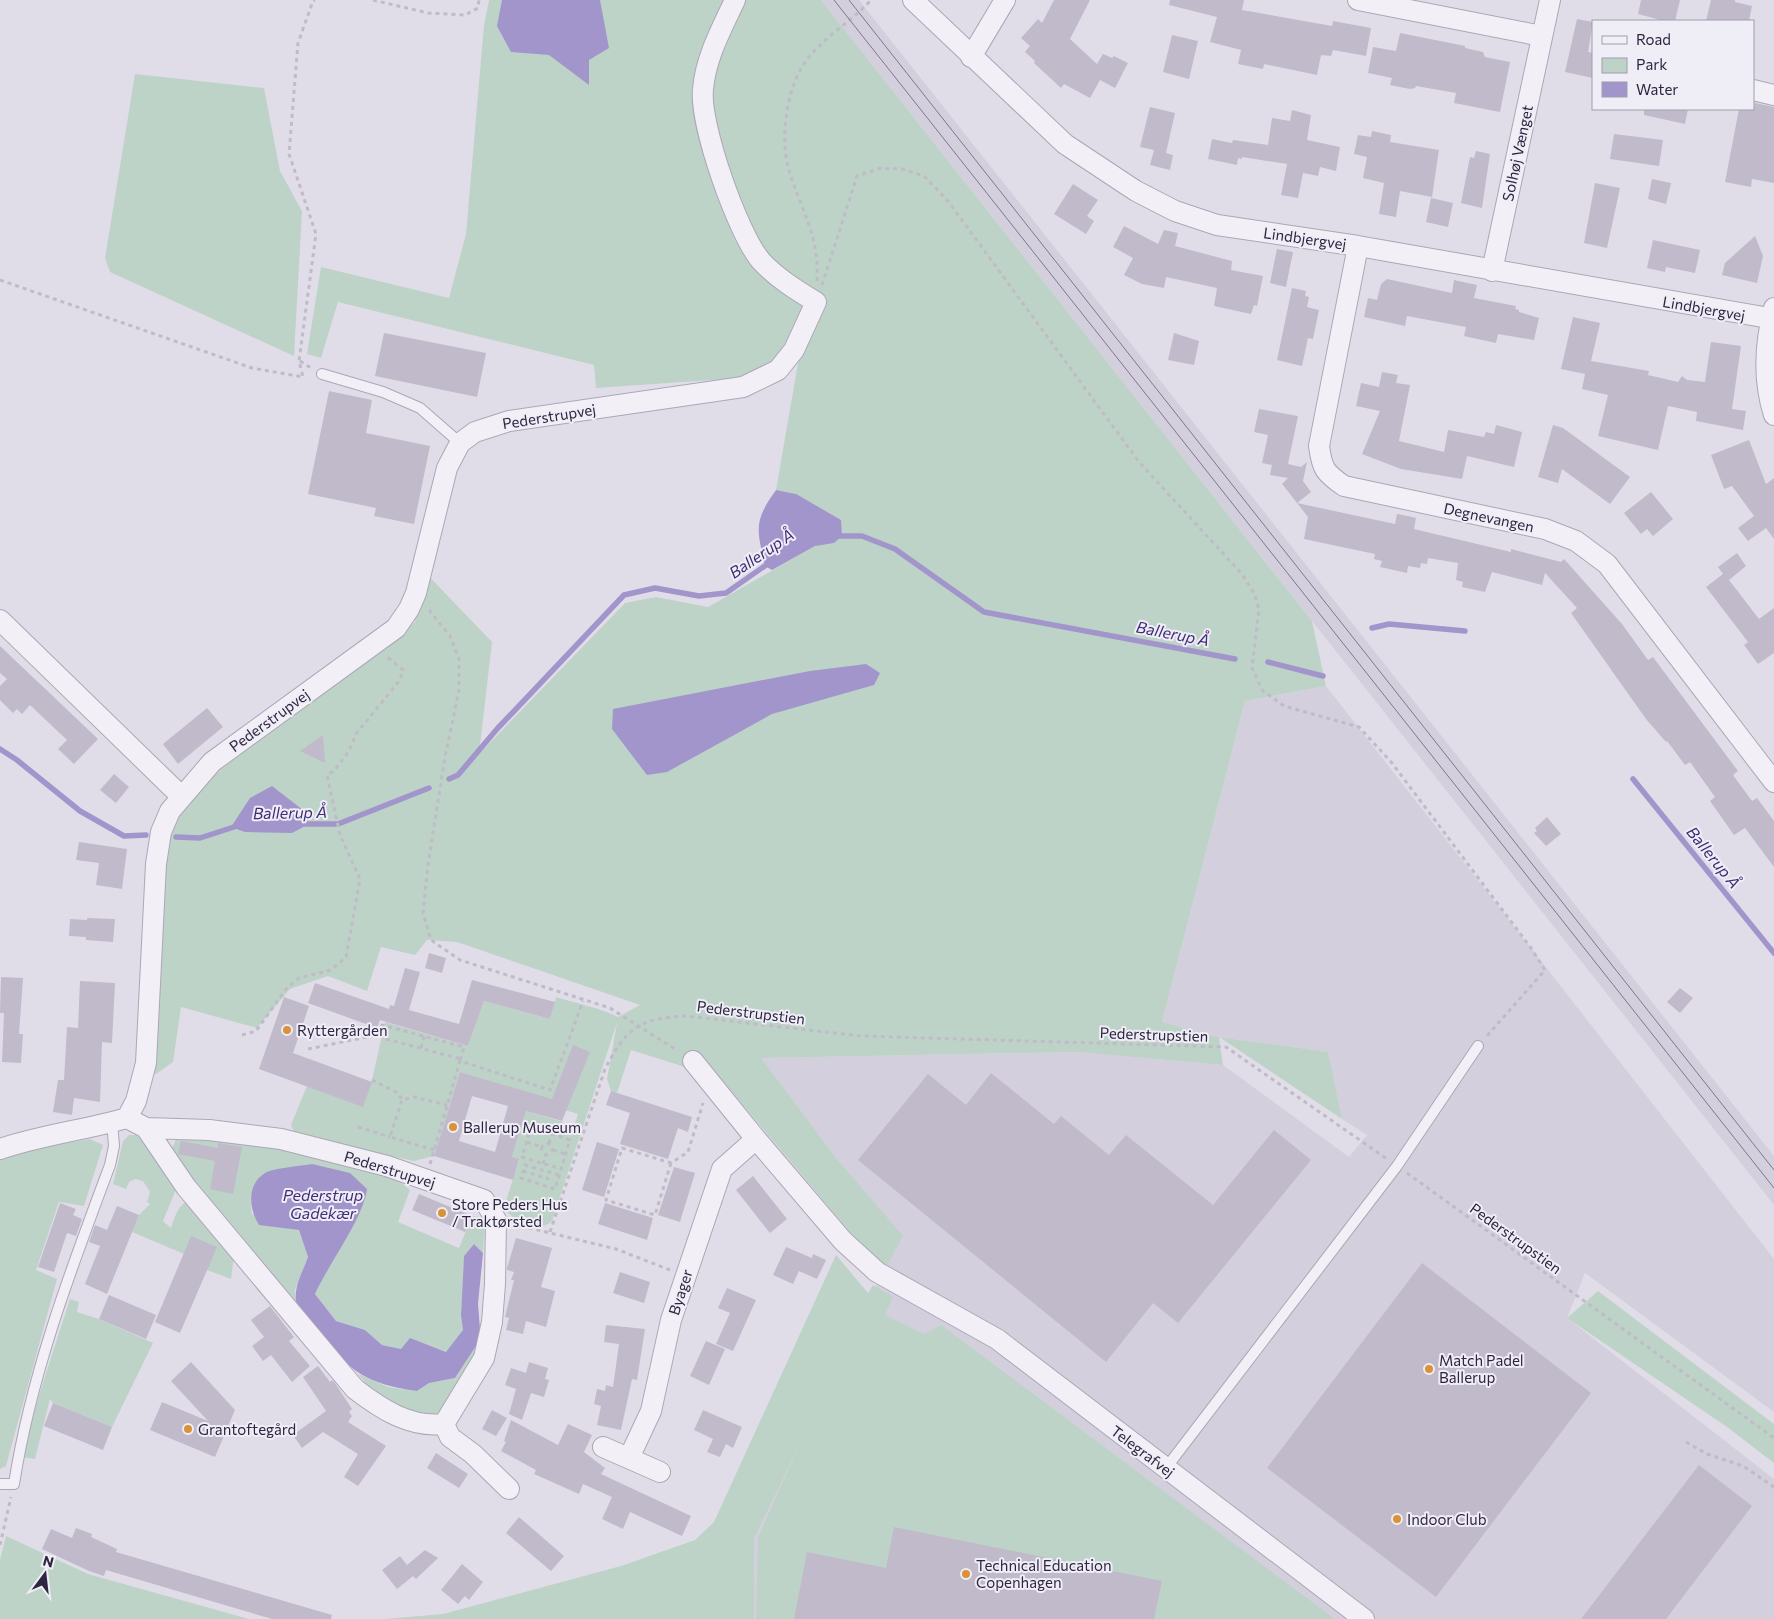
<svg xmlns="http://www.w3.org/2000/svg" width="1774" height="1619" font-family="Commissioner,sans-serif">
	<rect width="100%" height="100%" fill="#e1dde8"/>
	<path fill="#d4cfdd" d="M821,0H859L1774,1156V1205Z
		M1326,686L1774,1259V1412L1585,1273L1567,1318L1774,1479V1619H754V1539L871,1296L902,1236L837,1159L760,1058L1077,1052L1223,1065L1349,1157L1367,1135L1342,1119L1327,1052L1218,1037L1162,1022L1245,701Z"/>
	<path fill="#bed3c7" d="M489,0H821L1312,621L1326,686L1245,701L1162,1022L1218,1037L1328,1052L1342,1119L1219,1037L1223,1065L1077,1052L761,1058L837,1159L903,1236L885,1269L851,1233L697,1051L685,1067L631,1050L617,1093L611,1091L607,1079L617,1023L552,1221C540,1233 519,1223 508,1213L506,1201L519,1160L512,1157L526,1111L563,1122L561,1129L572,1132L578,1114L539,1102L530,1093L460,1072L434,1156L414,1161L296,1136L291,1125L307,1086L363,1106L372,1080L385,1022L468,1046L484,1001L550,1019L556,997C575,1003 601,1008 618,1017L640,1005L457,942L427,940L415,955L381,947L367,991L328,976L290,989L257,1028L181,1007L173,1062L156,1074L151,1073L167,846L175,816L193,794L253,742L415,622L420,567L492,642L479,754L625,603L656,597L708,607L815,546L796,494L776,490L802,340L773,363L741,378L596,388L594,365L338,302L321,358L307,354L321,267L449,298L466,234L484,25Z
		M135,74L264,88L280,171L302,211L294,356L110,272L105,258Z
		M129,1135H136L149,1144L176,1181L175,1192L163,1221L171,1228C175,1216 178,1204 190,1200L234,1256L231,1279L207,1270L184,1254L132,1232L139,1215L150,1204L147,1202L150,1192L143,1181L135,1179L129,1182L126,1189L113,1184L123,1141Z
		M90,1139L103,1145L84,1206L59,1202L36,1270L57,1279L6,1466L0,1469V1157L20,1151Z
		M176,1139L263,1144L393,1176L410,1190L398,1222L459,1248L472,1216L485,1218L483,1253L474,1244L464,1256L461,1315L463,1330L447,1352L422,1343L401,1349L382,1345L365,1330L336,1321L315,1294L327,1269L266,1173C251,1189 249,1193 252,1214L299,1230L308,1257L295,1290L296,1304L233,1230L171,1151Z
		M836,1255L868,1293L873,1285L893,1297L885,1315L924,1334L941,1325L1335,1619H756L758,1537L801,1442L754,1539V1619H384L443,1614L621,1566L695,1540L714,1522Z
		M1598,1291L1774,1424V1463L1727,1427L1567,1318Z
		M70,1299L79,1302L77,1312L99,1319L153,1343L112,1427L53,1403L50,1399L35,1459L22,1457L39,1395Z
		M476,1346L478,1359L442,1412L428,1419L381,1402L358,1374L388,1387L417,1391L429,1383L455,1378Z
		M6,1536L88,1574L249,1619H0V1560Z"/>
	<path fill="#a195cc" d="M502,0H600L609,48L589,60V85L549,55L511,52L497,26Z
		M776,490L796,494L841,520L842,536L834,543L815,546L772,570L765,566C757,529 753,522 776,490Z
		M866,664L880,673L874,685L772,714L667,772L647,775L612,729L613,709L810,671Z
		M272,786L303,810L309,824L292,833L245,832L231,827L250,798Z
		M312,1164L350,1173L367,1189C363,1219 329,1263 315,1294L336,1321L365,1330L382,1345L401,1349L410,1338L446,1352L463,1330L461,1315L464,1256L474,1244L483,1253L478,1304L480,1329L476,1346L455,1378L429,1383L417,1391C361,1383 348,1369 314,1326C308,1319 297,1309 296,1301C294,1286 303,1271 308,1257L299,1230L259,1225C249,1209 246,1185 265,1173C274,1168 300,1166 312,1164Z"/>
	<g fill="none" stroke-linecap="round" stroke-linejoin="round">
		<path stroke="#a195cc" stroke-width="5.5" d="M836,536H862L895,549L984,612L1235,659
			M1372,628L1389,624L1465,631
			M1268,662L1323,676
			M0,749L17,760L80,811L124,836L146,835
			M449,779L458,775L497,729L624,595L655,588L699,596L726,593L769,563
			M1633,779L1774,953
			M301,824H338L429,788
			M176,837L200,838L237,826"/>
	</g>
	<path fill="#c0bacb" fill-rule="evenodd" d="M1054,0H1090L1070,39L1097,64L1103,54L1112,58L1114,56L1128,63L1115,88L1100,80L1090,98L1064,84L1061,88L1034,63L1035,61L1025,52L1030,46L1021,38L1038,19L1042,23Z
		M1170,0H1244L1242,10L1332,26L1333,21L1371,28L1366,56L1333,50L1331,56L1321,55L1317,75L1264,64L1263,69L1238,64L1241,50L1210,42L1217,17L1169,5Z
		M1641,0H1680L1675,21H1664L1638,14Z
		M1711,0H1735V2L1752,6L1749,21H1706Z
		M1577,19L1593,22L1588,52L1593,53V78L1565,72Z
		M1400,33L1465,46V48L1483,52L1485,57L1510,62L1500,112L1454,103L1456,93L1416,86L1415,88L1410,89L1390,85L1392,78L1368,73L1373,47L1396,51Z
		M1172,35L1198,41L1189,79L1163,72Z
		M1755,103L1774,107V183L1752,179L1751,187L1725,182L1739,109H1753Z
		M1150,107L1175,113L1166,153L1173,155L1170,170L1150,165L1154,150L1140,147Z
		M1644,109H1688L1685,124L1644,115Z
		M1292,110L1311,115L1307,140L1340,147L1336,171L1320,167L1318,176L1303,173L1298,198L1281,195L1287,164L1242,157V159L1238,158L1237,165L1208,159L1212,139L1232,143L1233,140L1268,145L1272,118L1290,121Z
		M1372,131L1391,135L1390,142L1439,150L1432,197L1400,191L1396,217L1379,214L1384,183L1363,178L1367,157L1354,154L1358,135L1371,137Z
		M1614,134L1663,140L1659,166L1610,159Z
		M1476,151L1490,154L1482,208L1461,203L1470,157L1474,158Z
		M1652,179L1671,183L1666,204L1648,199Z
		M1595,183L1620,188L1607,248L1584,243Z
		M1073,184L1098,200L1087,216L1094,221L1086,234L1054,214Z
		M1431,198L1453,203L1448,227L1426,222Z
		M1124,226L1158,244L1164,230L1178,233L1175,246L1232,261L1231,270L1263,276L1257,306L1254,305L1251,314L1214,306L1217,288L1166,277L1164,288L1142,284L1124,275L1133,258L1113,247Z
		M1755,236L1763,256L1757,283L1722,275L1725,263Z
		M1653,240L1700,250L1695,273L1666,267L1665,272L1647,268Z
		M1277,249L1293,252L1286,287L1270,283Z
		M1387,279L1452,293L1454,280L1477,285L1474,298L1516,306L1515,309L1519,310V312L1539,318L1534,340L1498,334L1496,343L1464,336L1466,327L1407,316L1405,326L1364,317L1368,298L1377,300L1381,284Z
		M1292,288L1306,291L1305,296L1309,297L1307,307L1319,310L1313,339L1308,338L1302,366L1277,360Z
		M1573,317L1600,323L1591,361L1649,371L1648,375L1678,382L1682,376L1687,380L1705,382L1711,342L1741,346L1732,409L1746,411L1743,430L1696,421L1697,412L1668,406L1658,450L1598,436L1608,395L1582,389L1585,374L1561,369Z
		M384,333L486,353L477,397L375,376Z
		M1174,333L1199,341L1194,365L1168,360Z
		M1382,372L1398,375L1396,383L1410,385L1399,441L1444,452L1448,430L1484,437L1486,432L1494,434L1496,425L1522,432L1514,467L1467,456L1462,479L1401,469L1362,454L1380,411L1356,406L1361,383L1379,387Z
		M329,391L372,400L366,433L430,446L414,524L374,516L376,508L308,494Z
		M1259,409L1298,416L1288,464L1301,467L1307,462L1303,481L1311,492L1297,503L1282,484L1288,478L1270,475L1272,465L1262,463L1268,435L1254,432Z
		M1553,425L1563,428L1630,477L1610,504L1562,469L1558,483L1538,477Z
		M1749,440L1766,484L1774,478V539L1766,528L1748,541L1738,528L1754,516L1732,486L1724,489L1711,455Z
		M1651,492L1673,519L1653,536L1647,529L1641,534L1624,513Z
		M1297,503L1395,524L1397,514L1408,516L1416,518L1414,529L1511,552V549L1561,562L1564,559L1622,624L1648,660L1653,657L1738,771L1733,775L1752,801L1757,798L1774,821V867L1745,828L1734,835L1710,801L1715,797L1690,762L1685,765L1667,741L1666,742L1646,719L1571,613L1577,608L1545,573L1542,585L1492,572L1485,592L1462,587L1463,582L1456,580L1458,563L1428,558L1427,564L1421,563L1420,568L1408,566L1407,573L1380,567L1382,561L1374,559L1375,554L1304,539L1308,517Z
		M1737,553L1746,566L1729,580L1759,619L1774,608V653L1758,664L1744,645L1748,642L1706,587L1723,574L1718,567Z
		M0,646L98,739L74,764L58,749L67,740L30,705L22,714L17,709L13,713L0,700V686L7,679L0,673Z
		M207,708L223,727L178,764L163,744Z
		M323,735L325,763L300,751Z
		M114,774L129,787L116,803L100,790Z
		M1547,817L1561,834L1546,846L1534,833L1537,831L1535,828Z
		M79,842L127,849L122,889L96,885L99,863L76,860Z
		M87,918L115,919L113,942L86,940V937L69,936L70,919L87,920Z
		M429,953L446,958L442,973L425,968Z
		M405,968L420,972L409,1010L459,1024L472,980L555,1002L550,1019L484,1001L468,1046L380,1020L377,1028L308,1003L315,983L389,1009L390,1005L394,1006Z
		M1,977L23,978L19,1034H23L21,1063L2,1062L4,1013H0Z
		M80,981L115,983L112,1043L102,1042L100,1102L74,1098L72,1115L53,1112L58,1080H64L67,1027L78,1028Z
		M1680,988L1693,998L1680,1013L1667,1002Z
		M284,997L309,1006L293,1053L372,1082L363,1107L259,1069Z
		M573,1045L590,1052L562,1121L526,1111L512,1157L519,1159L513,1180L434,1156L460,1072L552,1099ZM472,1096L508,1106L495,1152L459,1141Z
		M991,1073L1054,1124L1061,1116L1109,1155L1126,1135L1213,1205L1274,1130L1311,1160L1178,1323L1153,1303L1106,1362L858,1160L928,1074L966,1105Z
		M611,1091L692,1117L688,1132L678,1128L668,1159L620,1144L630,1113L606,1105Z
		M181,1141L218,1148V1143L242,1147L233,1194L210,1189L215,1161L178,1154Z
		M597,1142L619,1149L604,1197L582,1190Z
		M674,1167L695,1173L680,1222L658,1215Z
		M753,1176L787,1219L770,1233L736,1190Z
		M419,1194L472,1216L465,1232L412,1210Z
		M60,1203L76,1209L73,1215L82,1219L76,1236L67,1233L54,1272L38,1267Z
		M605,1203L653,1218L647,1240L598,1224Z
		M117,1206L139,1215L107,1294L85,1284L100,1246L89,1242L95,1225L107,1230Z
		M191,1236L217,1247L180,1333L155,1322Z
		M516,1238L552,1248L541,1287L555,1291L546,1327L526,1321L523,1334L506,1330L509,1318L505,1317L514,1280H511L514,1272L507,1270V1268Z
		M786,1247L812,1258L813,1254L826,1260L817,1279L799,1271L793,1284L773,1275Z
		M1422,1263L1591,1393L1436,1597L1267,1468Z
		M620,1272L650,1282L644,1303L613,1293Z
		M727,1288L756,1300L733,1351L716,1344L730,1313L718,1308Z
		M109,1295L156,1315L146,1339L99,1319Z
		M270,1306L294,1337L289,1341L310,1366L292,1382L271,1355L263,1361L252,1346L264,1337L251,1320Z
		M606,1325L645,1329L637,1380L632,1379L621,1430L597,1425L601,1406L594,1404L597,1389L605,1391L606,1385L613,1387L619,1344L604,1342Z
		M706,1341L725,1349L709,1385L690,1376Z
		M191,1362L235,1410L215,1457L150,1430L162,1402L208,1421L171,1381Z
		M529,1362L548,1368L545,1379L549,1380L544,1397L531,1393L522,1420L509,1414L516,1389L505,1385L511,1368L526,1373Z
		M318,1366L330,1382L332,1380L335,1383L352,1409L349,1412L352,1416L348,1422L386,1446L358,1486L344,1477L358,1454L323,1432L302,1448L293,1435L326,1411L303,1377Z
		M53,1403L112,1427L103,1450L44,1426Z
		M492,1410L507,1418L496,1436L482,1429Z
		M703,1410L742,1427L733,1448L726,1444L720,1457L707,1452L713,1439L694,1430Z
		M511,1420L558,1445L568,1424L592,1435L584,1452L605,1468L601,1474L691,1516L682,1536L630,1512L623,1529L602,1519L612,1497L583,1484L579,1494L534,1474L536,1470L501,1451L506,1442L504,1441Z
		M436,1453L468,1474L459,1488L427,1468Z
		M1699,1465L1752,1506L1666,1619H1581Z
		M519,1517L564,1556L551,1571L506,1533Z
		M894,1527L1162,1581L1154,1619H794L807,1552L886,1568Z
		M76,1528L92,1534L91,1537L117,1549L116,1552L332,1615L331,1619H272L106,1570L104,1576L89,1571L42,1549L51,1529L72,1538Z
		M425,1550L438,1558L416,1579L413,1576L397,1589L382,1570L400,1556L407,1565Z
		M462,1564L483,1582L469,1600L465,1596L458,1604L441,1590Z"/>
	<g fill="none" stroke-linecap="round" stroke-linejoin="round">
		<g stroke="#aca6b6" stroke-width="12">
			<path id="lane" d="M322,374L383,392L420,408L460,443
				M1166,1468L1397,1166L1478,1046
				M0,1484H14C31,1374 71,1269 110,1165L114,1146L112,1122"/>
		</g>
		<g stroke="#aca6b6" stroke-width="22">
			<path id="street" d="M913,0L1065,144L1136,191L1175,211L1217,225L1358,246L1774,319
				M1358,0L1542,36
				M971,57L1005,0
				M1753,90L1774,95
				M1358,246L1319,446C1322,469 1325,473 1344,486L1545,529L1576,541L1607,564L1774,782
				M1492,271L1550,0
				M1774,308C1765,343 1763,381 1774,415
				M0,620L181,796
				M693,1061L756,1139L843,1241L877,1272L997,1339L1364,1619
				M127,1118L146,1128L209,1130L281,1139L387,1166L484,1200L496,1220L495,1284L492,1322L484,1358L444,1424C410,1428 381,1409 355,1389L186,1187L146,1128
				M0,1149C41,1135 85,1130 127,1118L136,1101L146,1063L156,864L161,832L170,811L212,762L396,628L409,609L416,593L447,468L460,443L475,432L509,421L743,387L778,370L794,350L816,302C796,290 777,278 761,261C738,234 699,124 703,89C706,57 721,30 735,0
				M444,1424L450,1437L473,1454L509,1489
				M603,1447L660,1472
				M629,1458L651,1411L671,1320L722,1169L756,1139"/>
		</g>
		<path stroke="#bfbbc7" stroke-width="3" stroke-dasharray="4 4" stroke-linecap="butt" d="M373,0L428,13L465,15L478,8L479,0
			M0,280L252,368L303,377L299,361L316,234L289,154L298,43L313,1L315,0
			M817,281C820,235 800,209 788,167C780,135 787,83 809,57C827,35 852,21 871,0
			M822,285L857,176L881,168L902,169L924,176L948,201L1139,462L1242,574L1254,593L1259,609L1252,668L1262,690L1284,706L1359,727L1392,763L1531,948L1545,970L1487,1036
			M300,361L311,368
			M429,610L450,636L459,659V690L445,757L428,865L423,913L431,940L460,960L610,1008L678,1051
			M242,1035L256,1031L286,989L299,978L331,970L346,957L360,879L340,835L327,775L334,771L349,751L356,734L400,680L403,670L387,657
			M386,1039L461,1059
			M421,1048L425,1035
			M308,1049L377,1035L382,1025L464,1047L460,1061
			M372,1080L398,1093L402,1100
			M358,1127L390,1137
			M527,1142L542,1147
			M549,1143L552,1134
			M541.5 1149a5.5 5.5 0 1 1 11 0a5.5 5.5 0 1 1-11 0Z
			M434,1150L390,1137L402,1100L414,1097L447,1105
			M553,1150L565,1154
			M671,1163L655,1215L606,1200L622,1148L671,1163L688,1152L703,1103
			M430,1164L460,1061L550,1090L583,1001
			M543,1164L546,1154
			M523,1171L549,1179
			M1407,1173L1774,1438
			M559,1175L525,1165L521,1178L555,1189L570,1140L531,1127L522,1157L561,1169
			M513,1224L616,1249L670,1270
			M550,1232L605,1069C627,1027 638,1019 686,1016L861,1036L1226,1047L1387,1159
			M1686,1442L1707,1454L1743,1466L1774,1487
			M0,1545L11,1497"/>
		<use href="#lane" stroke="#f2f0f6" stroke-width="10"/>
		<use href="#street" stroke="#f2f0f6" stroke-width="20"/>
		<path stroke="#7f7593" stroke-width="1" d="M834,0L1774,1188
			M849,0L1774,1170"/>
	</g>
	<g fill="#d89237" stroke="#efedf6" stroke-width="2">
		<circle cx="287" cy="1030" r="5"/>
		<circle cx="453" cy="1127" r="5"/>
		<circle cx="442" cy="1213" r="5"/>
		<circle cx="1429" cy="1369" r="5"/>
		<circle cx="188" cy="1429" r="5"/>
		<circle cx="1397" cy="1519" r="5"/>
		<circle cx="966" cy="1574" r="5"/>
	</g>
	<g text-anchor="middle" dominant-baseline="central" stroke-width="4" stroke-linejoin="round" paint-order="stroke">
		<g font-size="15" fill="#2f2540" stroke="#efedf6">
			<text transform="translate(1517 153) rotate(-78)">Solhøj Vænget</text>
			<text transform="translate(1305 238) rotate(8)">Lindbjergvej</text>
			<text transform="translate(1704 308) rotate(10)">Lindbjergvej</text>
			<text transform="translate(549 416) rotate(-9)">Pederstrupvej</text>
			<text transform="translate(1489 517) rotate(12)">Degnevangen</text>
			<text transform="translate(269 720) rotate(-36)">Pederstrupvej</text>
			<text transform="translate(751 1012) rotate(7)">Pederstrupstien</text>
			<text transform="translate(1154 1034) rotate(2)">Pederstrupstien</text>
			<text transform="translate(390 1169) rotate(17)">Pederstrupvej</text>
			<text transform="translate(1516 1238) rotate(36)">Pederstrupstien</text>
			<text transform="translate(680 1292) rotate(-72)">Byager</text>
			<text transform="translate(1143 1451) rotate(37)">Telegrafvej</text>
		</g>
		<g font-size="15" fill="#2f2540" stroke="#efedf6" text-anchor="start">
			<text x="297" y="1030">Ryttergården</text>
			<text x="463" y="1127">Ballerup Museum</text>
			<text x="452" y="1204">Store Peders Hus<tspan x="452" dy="17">/ Traktørsted</tspan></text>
			<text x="1439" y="1360">Match Padel<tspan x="1439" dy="17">Ballerup</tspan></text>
			<text x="198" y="1429">Grantoftegård</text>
			<text x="1407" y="1519">Indoor Club</text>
			<text x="976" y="1565">Technical Education<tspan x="976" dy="17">Copenhagen</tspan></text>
		</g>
		<g font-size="16" font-style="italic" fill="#402c77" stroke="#efedf6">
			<text transform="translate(761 553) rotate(-34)">Ballerup Å</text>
			<text transform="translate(1173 633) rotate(11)">Ballerup Å</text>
			<text transform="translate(290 812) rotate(-1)">Ballerup Å</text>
			<text transform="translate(1714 857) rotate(51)">Ballerup Å</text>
			<text x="323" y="1194">Pederstrup<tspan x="323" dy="18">Gadekær</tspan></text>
		</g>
	</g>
	<rect x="1592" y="20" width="162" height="90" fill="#efedf6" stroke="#a29dad"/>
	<rect x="1602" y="36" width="25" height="8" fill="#f2f0f6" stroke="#a29dad"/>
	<text x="1636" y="45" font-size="15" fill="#2f2540">Road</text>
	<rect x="1602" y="58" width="25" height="15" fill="#bed3c7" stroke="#a29dad"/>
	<text x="1636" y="70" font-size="15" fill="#2f2540">Park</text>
	<rect x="1602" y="82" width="25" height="15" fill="#a195cc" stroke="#a29dad"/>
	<text x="1636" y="95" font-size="15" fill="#2f2540">Water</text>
	<g transform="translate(45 1574) rotate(15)" stroke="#efedf6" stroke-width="4" paint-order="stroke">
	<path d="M0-4L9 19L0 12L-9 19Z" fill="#2f2540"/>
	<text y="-8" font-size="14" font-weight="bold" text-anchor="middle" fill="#2f2540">N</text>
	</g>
</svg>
